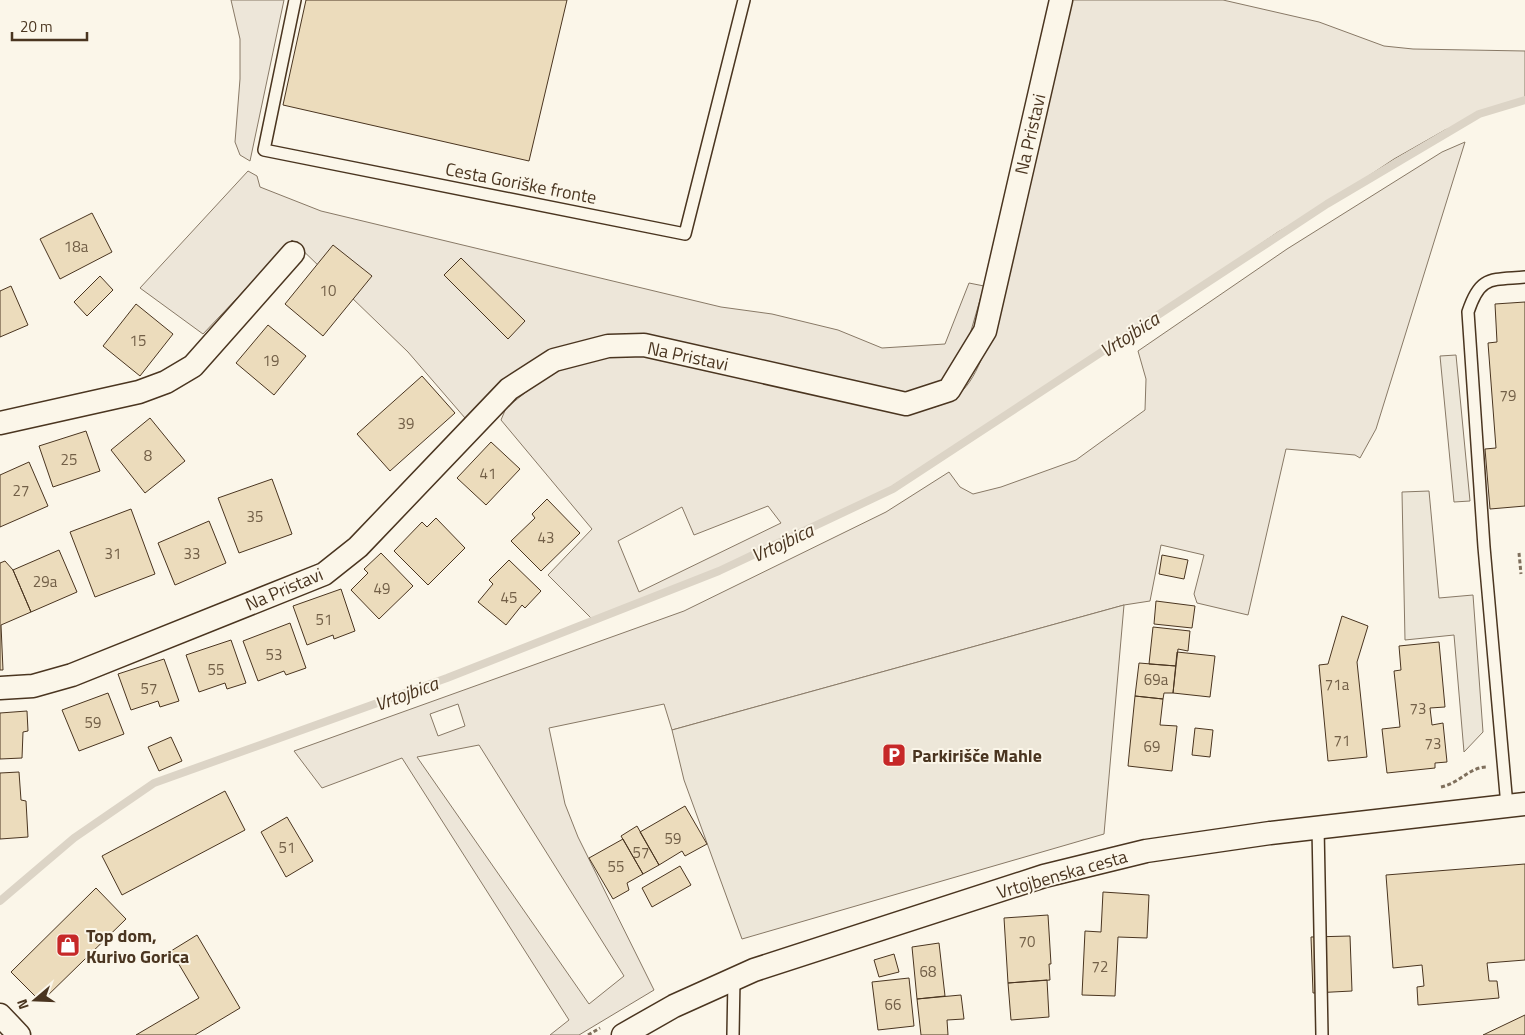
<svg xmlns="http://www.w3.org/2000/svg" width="1525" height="1035" font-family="'Titillium Web',sans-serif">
	<rect width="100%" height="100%" fill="#fbf6e9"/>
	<path fill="#ede6d9" stroke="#887966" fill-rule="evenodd" d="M231,0H284L250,161L240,155L235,142L240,79V39Z
		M1068,0H1223L1319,22L1384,46L1413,49L1525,51V98L1445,130L1394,159L1319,209L1278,232L1091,361L878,495L718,574L595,622L548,575L592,529L501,420L506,408L550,373L626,352L916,411C960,405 972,385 987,345ZM768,506L781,523L639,592L618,541L682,507L694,535Z
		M1465,142L1376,429L1360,458L1355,455L1286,449L1248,615L1197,603L1194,594L1204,555L1161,545L1150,601L1124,605L672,730L664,704L549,728L565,804L578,837L654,990L579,1035H550L569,1020L402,758L322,788L294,751L684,611L886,512L949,472L960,487L973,494L1001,487L1076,460L1145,410L1146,379L1138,351L1287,249L1442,152ZM458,704L465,726L438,736L430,714ZM479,745L624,976L589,1004L417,757Z
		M248,171L257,176L260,187L321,211L721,307L772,314L838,330L882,348L945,344L969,283L984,286L964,355L941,385L909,399L632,335L498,389L465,418L408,352L292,240L203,334L140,288Z"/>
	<path fill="#ede7d9" stroke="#887966" d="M1456,355L1470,501L1454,502L1440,356Z
		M1429,491L1439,598L1473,595L1483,732L1464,752L1454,635L1405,640L1402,492Z
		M1124,605L1104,834L742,939L684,780L672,730Z"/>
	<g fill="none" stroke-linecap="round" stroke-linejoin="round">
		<path stroke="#dcd4c6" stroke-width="8" d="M0,901L74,838L154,783L447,678L719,571L893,489L1327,204L1479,114L1525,100"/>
	</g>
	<path fill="#ecdcbc" stroke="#4a3520" d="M306,0H567L529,161L283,105Z
		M92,213L112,252L60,279L40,239Z
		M333,245L372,276L323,336L285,304Z
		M461,258L525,321L508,339L444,275Z
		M100,276L113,290L87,316L74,302Z
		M11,286L28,325L0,337V291Z
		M1525,302V506L1490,509L1485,449L1496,448L1488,343L1497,342L1495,304Z
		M136,304L173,334L140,376L103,346Z
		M268,325L306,356L274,395L236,363Z
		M422,376L455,413L390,471L357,434Z
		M150,418L185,461L145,493L111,450Z
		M86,431L100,471L53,487L39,446Z
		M491,442L520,469L486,505L457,478Z
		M29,462L48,506L0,527V475Z
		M272,479L292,534L239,553L218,498Z
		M547,499L580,533L541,571L511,541L535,518L532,514Z
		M131,509L155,574L95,597L70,532Z
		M436,518L465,548L428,585L394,551L422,522L427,527Z
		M209,521L226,563L175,585L158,543Z
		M59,550L77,592L31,612L13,570Z
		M381,553L413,586L379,619L351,590L368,573L364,569Z
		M1162,555L1188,560L1184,579L1159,574Z
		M509,560L541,591L525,608L522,605L506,625L478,602L493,584L489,580Z
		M5,561L13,570L31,612L1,625L3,670H0V563Z
		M341,589L355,631L334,639L333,635L307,645L293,606Z
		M1156,601L1195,606L1192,628L1154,624Z
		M1342,616L1368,626L1357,662L1367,757L1328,761L1319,665L1328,664Z
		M290,623L306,668L286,675L284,671L258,681L243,641Z
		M1153,627L1190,631L1188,651L1178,649L1176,666L1149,664Z
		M231,640L246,683L227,689L225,683L199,692L186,655Z
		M1439,642L1445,707L1430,708L1432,725L1443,723L1447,762L1435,763V768L1387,773L1382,729L1400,727L1394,671L1401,670L1399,646Z
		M1177,652L1215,656L1210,697L1173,693Z
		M164,659L179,701L160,707L158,701L131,710L118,674Z
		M1139,663L1176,666L1173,693H1164L1163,699L1135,696Z
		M108,693L124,734L79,751L62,710Z
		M1135,696L1163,699L1160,725L1177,726L1172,771L1128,766Z
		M27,711L28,731L23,732L22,758L0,759V713Z
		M1195,728L1213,730L1210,757L1192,755Z
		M171,737L182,761L159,771L148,747Z
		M19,772L21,800L26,801L28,837L0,839V773Z
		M225,791L245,830L122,895L102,856Z
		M685,806L707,844L685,856L682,851L659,865L640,832Z
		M287,817L313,861L286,877L261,832Z
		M637,826L659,865L643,874L621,836Z
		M623,839L643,874L627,883L629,890L613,899L589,858Z
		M1525,864V960L1487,963L1489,981H1497L1499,998L1418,1005L1417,987L1424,986L1422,965L1393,968L1386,875Z
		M680,866L691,885L652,907L642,888Z
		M96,888L126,919L41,1002L11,972Z
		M1103,892L1149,895L1147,938L1118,937L1115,996L1082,995L1085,931L1101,932Z
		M1048,915L1051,964H1049L1050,980L1008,983L1004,918Z
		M197,935L240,1008L195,1035H136L199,998L171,951Z
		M1350,936L1352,991L1313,993L1311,937Z
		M939,943L945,996L917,999L912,947Z
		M894,954L899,972L879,977L874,960Z
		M909,978L914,1026L878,1030L872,982Z
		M1047,980L1049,1017L1011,1020L1008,983Z
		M961,995L964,1019L947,1020L948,1035H921L917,999Z
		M1525,1015V1035H1483Z"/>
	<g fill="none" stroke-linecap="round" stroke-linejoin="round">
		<g stroke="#4a3520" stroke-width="14">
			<path id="service" d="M295,0L264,150L685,234L744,0
				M1507,806L1484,547L1468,312C1480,275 1491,280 1525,277
				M1318,827L1322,1035
				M733,1035L734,979"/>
		</g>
		<g stroke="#4a3520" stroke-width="25">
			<path id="minor" d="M0,423L139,392L166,382L193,366L293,253
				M0,688L33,686L72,675L324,574L358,547L509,389L554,360L608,346L644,345L906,404L949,390L985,331L1061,0
				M0,1015L19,1035
				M623,1035L674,1006L754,970L1044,876L1146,851L1270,833L1525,804"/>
		</g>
		<path stroke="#7f6f5c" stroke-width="3" stroke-dasharray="4 2.5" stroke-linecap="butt" d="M1519,553L1521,574
			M1441,787C1460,783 1468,768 1486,767
			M588,1035L600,1028"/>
		<use href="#service" stroke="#fbf6e9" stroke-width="11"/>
		<use href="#minor" stroke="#fbf6e9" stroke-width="22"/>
	</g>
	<defs>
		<g id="parking-square" transform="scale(1.25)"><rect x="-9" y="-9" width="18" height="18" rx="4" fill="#c62828" stroke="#fbf6e9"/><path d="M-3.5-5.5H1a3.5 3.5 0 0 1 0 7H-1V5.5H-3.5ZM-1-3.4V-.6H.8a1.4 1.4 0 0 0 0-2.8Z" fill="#fff"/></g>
		<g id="shop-square" transform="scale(1.25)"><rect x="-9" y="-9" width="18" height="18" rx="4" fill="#c62828" stroke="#fbf6e9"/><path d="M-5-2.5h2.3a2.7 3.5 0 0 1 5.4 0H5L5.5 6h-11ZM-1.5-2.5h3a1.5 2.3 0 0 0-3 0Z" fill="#fff"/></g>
	</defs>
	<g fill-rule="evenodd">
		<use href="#parking-square" x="894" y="755"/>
		<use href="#shop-square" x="68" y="945"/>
	</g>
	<g text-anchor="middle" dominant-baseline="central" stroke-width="4" stroke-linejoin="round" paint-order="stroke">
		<g font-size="15" fill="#725f47">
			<text x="76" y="246">18a</text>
			<text x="328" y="290">10</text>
			<text x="138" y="340">15</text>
			<text x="271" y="360">19</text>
			<text x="1508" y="395">79</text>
			<text x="406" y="423">39</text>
			<text x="148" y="455">8</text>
			<text x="69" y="459">25</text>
			<text x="488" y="473">41</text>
			<text x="21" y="490">27</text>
			<text x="255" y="516">35</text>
			<text x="546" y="537">43</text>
			<text x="113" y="553">31</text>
			<text x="192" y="553">33</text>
			<text x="45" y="581">29a</text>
			<text x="382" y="588">49</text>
			<text x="509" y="597">45</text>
			<text x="324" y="619">51</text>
			<text x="274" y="654">53</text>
			<text x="216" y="669">55</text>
			<text x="1156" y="679">69a</text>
			<text x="1337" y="684">71a</text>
			<text x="149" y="688">57</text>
			<text x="1418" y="708">73</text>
			<text x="93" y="722">59</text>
			<text x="1342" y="740">71</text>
			<text x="1433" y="743">73</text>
			<text x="1152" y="746">69</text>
			<text x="673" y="838">59</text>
			<text x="287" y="847">51</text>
			<text x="641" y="852">57</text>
			<text x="616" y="866">55</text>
			<text x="1027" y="941">70</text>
			<text x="1100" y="966">72</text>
			<text x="928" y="971">68</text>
			<text x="893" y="1004">66</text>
		</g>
		<g font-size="18" fill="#4a3520" stroke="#fbf6e9">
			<text transform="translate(1030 134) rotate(-77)">Na Pristavi</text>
			<text transform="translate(521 183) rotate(11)">Cesta Goriške fronte</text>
			<text transform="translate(688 356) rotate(12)">Na Pristavi</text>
			<text transform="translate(284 589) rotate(-23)">Na Pristavi</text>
			<text transform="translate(1062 874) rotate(-16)">Vrtojbenska cesta</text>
		</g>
		<g font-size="18" font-weight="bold" fill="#4a3520" stroke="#fbf6e9" text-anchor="start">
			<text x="912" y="755">Parkirišče Mahle</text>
			<text x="86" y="935">Top dom,<tspan x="86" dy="21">Kurivo Gorica</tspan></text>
		</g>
		<g font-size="19" font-style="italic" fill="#4a3520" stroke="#fbf6e9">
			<text transform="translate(1129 334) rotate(-33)">Vrtojbica</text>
			<text transform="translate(782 542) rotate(-25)">Vrtojbica</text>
			<text transform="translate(406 693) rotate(-20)">Vrtojbica</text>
		</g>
	</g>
	<g transform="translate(35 1000) rotate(251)" stroke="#fbf6e9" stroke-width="4" paint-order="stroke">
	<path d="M0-4L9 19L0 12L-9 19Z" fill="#4a3520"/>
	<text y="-8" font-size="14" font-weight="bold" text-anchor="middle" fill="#4a3520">N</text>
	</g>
	<path d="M12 32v8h75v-8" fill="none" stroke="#4a3520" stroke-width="2.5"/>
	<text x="20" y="32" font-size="15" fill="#4a3520" stroke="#fbf6e9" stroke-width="4" paint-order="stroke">20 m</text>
</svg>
